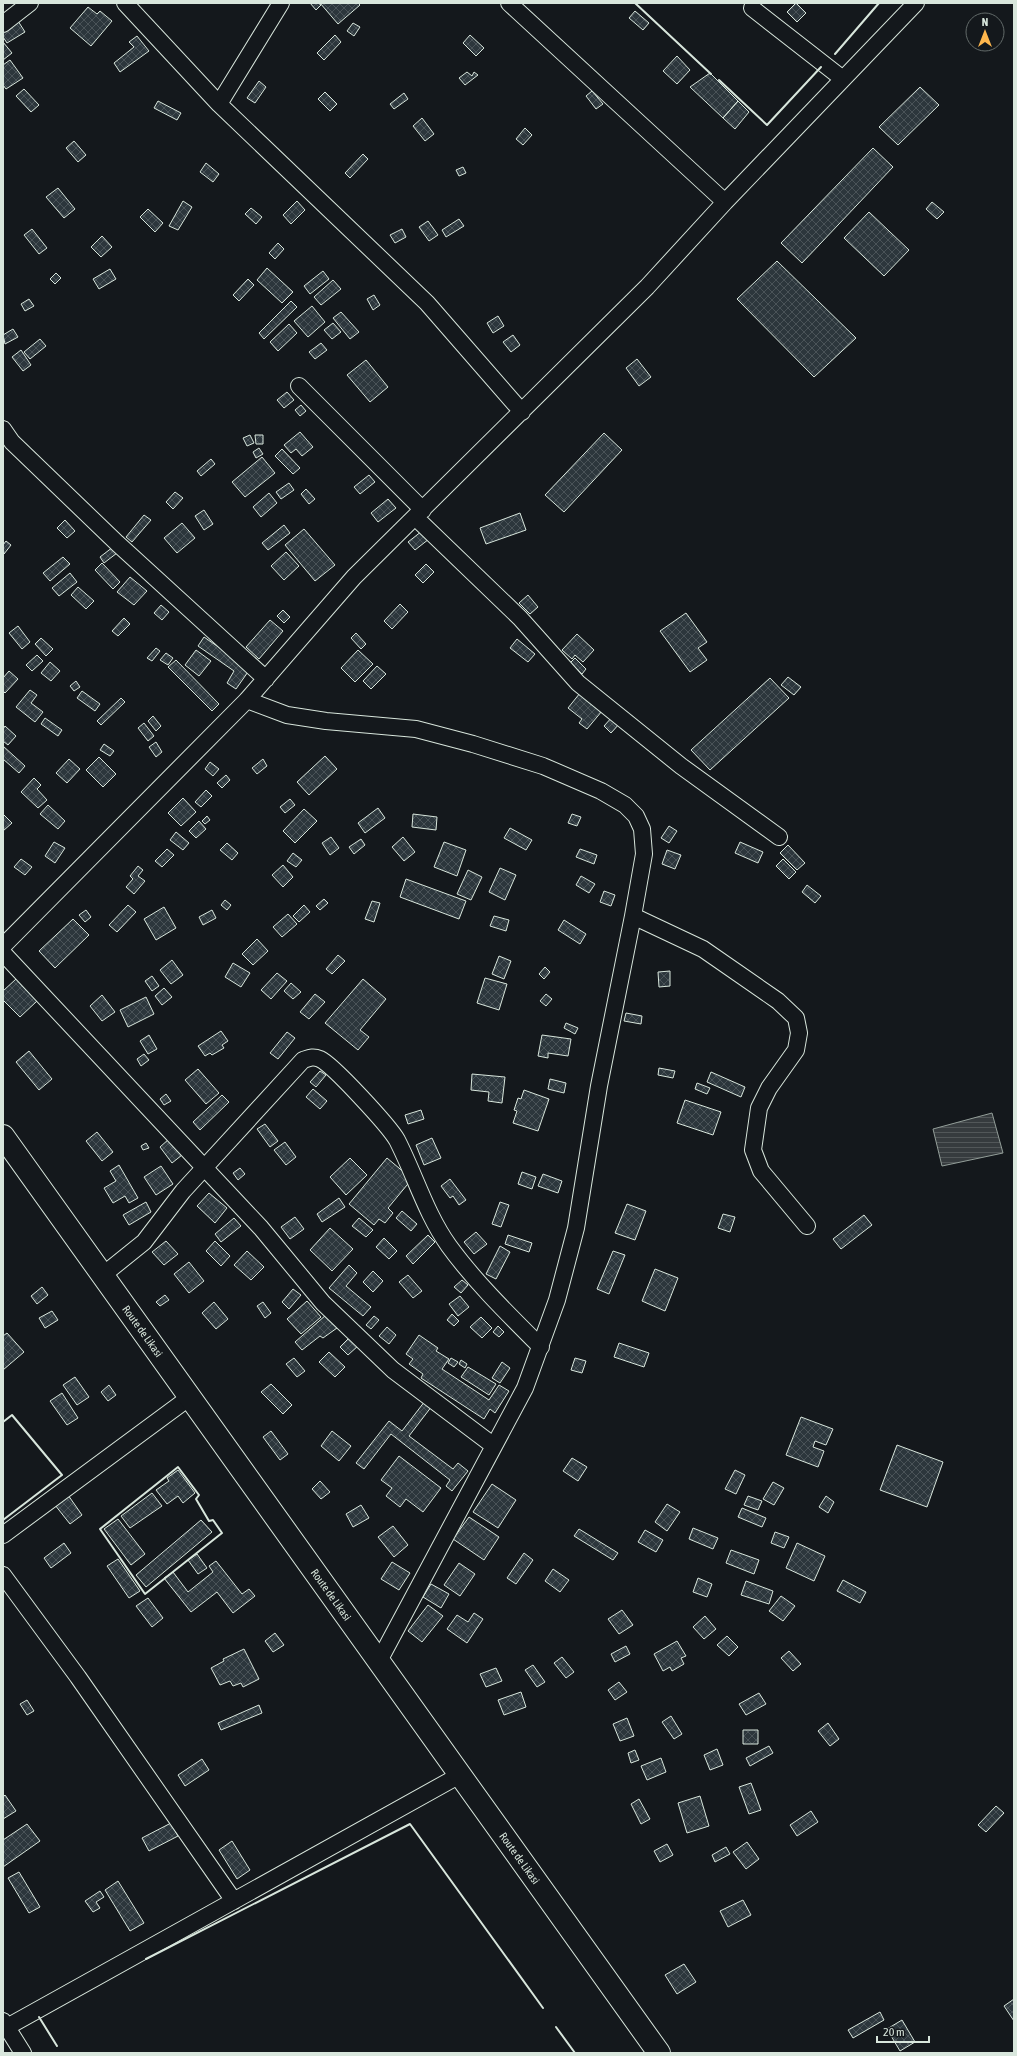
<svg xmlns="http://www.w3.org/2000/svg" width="1017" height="2056" font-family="'Asap Condensed',sans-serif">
	<defs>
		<pattern id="water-rules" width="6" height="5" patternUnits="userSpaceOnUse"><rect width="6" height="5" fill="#363b3e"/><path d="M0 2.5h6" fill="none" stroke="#525759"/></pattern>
		<pattern id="building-cross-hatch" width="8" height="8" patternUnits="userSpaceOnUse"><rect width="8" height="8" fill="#2c363c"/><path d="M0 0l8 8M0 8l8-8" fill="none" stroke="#4a5358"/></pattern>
	</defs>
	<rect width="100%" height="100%" fill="#14181c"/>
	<path fill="url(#water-rules)" stroke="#939e99" d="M992,1113L1003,1153L942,1166L933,1129Z"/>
	<path fill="url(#building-cross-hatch)" stroke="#d8e6dc" d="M310,3H318L321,5L316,10Z
		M320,3H358L360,5L338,24Z
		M796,3L806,13L797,22L787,12Z
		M88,7L97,14L100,11L112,21L91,46L70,28Z
		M635,11L649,23L643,30L629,18Z
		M18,21L25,32L7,43L3,37V30Z
		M353,23L360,27L354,36L347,31Z
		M335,35L341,42L324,60L317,53Z
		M470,35L484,48L476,56L463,43Z
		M137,36L149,51L120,72L114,63L134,47L129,42Z
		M3,42L12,53L3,60Z
		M677,56L690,70L677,84L663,71Z
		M10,60L23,78L6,89L3,85V65Z
		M467,72L472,76L474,72L478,75L465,85L459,78Z
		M710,73L738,101L723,118L690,87Z
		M259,81L266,87L255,103L247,98Z
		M920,87L939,105L898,145L879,127Z
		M24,89L39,105L31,112L16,96Z
		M592,91L603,104L596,109L586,96Z
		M325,92L337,104L330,111L318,99Z
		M404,93L408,99L394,109L390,104Z
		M158,101L181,113L177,120L154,108Z
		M738,101L749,112L735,129L723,118Z
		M422,118L434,134L425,141L413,126Z
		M525,128L532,135L523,145L516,139Z
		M74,141L86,155L78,162L66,148Z
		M873,148L893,167L802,263L781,243Z
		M363,154L368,159L350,178L345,173Z
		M206,163L219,174L213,182L200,172Z
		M463,167L466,173L459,176L456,170Z
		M58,188L75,209L64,218L46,197Z
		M183,201L192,207L178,230L169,226Z
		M297,201L305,210L291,224L283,215Z
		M932,202L944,212L937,219L926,209Z
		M251,208L262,217L256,224L245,214Z
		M148,209L163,223L155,232L140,217Z
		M869,212L909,250L884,276L844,238Z
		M459,219L464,226L446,237L442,230Z
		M428,221L438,235L429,241L419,227Z
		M32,229L47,248L39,254L24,235Z
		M402,229L406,237L395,243L390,235Z
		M102,236L112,247L101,257L91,247Z
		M278,243L284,249L275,259L269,253Z
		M777,261L856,338L814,377L737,299Z
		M267,268L293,292L282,303L257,280Z
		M110,269L116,279L99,289L93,279Z
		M323,271L329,279L310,294L304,286Z
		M56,273L61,278L55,284L50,279Z
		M248,279L254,285L239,301L233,295Z
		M333,280L341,289L321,305L314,297Z
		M374,295L380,305L373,310L367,299Z
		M29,299L34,306L25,311L21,304Z
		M291,301L297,307L264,339L259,333Z
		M312,306L325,322L308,337L294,321Z
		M341,312L359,332L350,339L333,318Z
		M498,316L504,326L493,333L487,323Z
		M333,323L341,332L332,339L324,330Z
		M289,324L297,333L278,351L270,342Z
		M13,329L18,337L5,344L3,335Z
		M513,335L520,345L511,352L503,342Z
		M40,339L46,346L30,359L24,352Z
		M321,343L327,350L315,359L309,352Z
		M21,350L31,365L23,371L12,357Z
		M637,359L651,377L639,386L626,368Z
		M366,360L388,387L370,402L347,375Z
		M287,392L294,400L284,408L277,400Z
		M301,405L306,411L300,416L295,410Z
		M300,432L313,447L302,456L296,449L291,453L284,445Z
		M604,433L622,450L564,512L545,495Z
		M250,435L254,443L247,446L243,438Z
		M255,435H263V444H256Z
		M259,448L263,454L256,458L253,452Z
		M282,449L300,468L293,474L275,456Z
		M262,457L275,473L245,497L232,482Z
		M211,459L215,464L201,476L197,471Z
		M369,475L375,482L360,494L354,487Z
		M289,483L294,490L281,499L276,492Z
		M306,489L315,499L309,504L301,494Z
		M175,492L183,498L173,509L166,502Z
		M269,493L277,503L261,517L253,507Z
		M388,499L396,508L378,522L371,513Z
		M204,510L213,524L204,530L195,516Z
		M520,513L526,530L486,544L480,528Z
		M144,515L151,520L132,542L126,537Z
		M65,520L75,531L67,538L57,528Z
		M182,523L195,538L177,553L164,538Z
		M284,525L290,533L268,550L262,543Z
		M304,529L335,565L315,581L285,545Z
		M422,531L429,539L415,550L408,542Z
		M6,541L11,545L4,554L3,545Z
		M113,547L117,553L104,563L100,557Z
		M286,552L299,566L284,580L271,566Z
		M63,557L70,564L50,581L43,573Z
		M102,563L120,582L113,589L95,570Z
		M426,564L434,572L423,583L415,575Z
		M70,573L77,582L59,596L52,588Z
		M130,577L147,591L134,605L117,592Z
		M78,587L94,601L86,609L71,595Z
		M528,595L538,607L530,614L519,603Z
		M400,604L408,612L392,629L384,621Z
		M161,605L169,612L162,620L154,613Z
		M283,610L290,617L284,623L277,616Z
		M686,613L707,642L698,648L707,660L690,672L660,631Z
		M124,618L130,624L118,636L112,631Z
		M270,620L283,631L259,659L246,647Z
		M18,626L30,642L22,649L9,633Z
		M356,633L366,644L361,649L351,638Z
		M577,634L594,650L583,662L575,655L572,659L562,650Z
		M204,637L250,669L236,689L227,683L234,671L198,646Z
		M41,638L53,649L46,656L35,644Z
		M517,639L535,654L528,662L510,648Z
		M156,648L160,651L152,661L147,658Z
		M196,650L211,661L199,676L185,665Z
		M358,650L373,664L355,682L341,668Z
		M166,653L173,658L168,665L160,660Z
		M37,655L43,661L32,671L26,665Z
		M575,658L586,669L582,674L570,663Z
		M176,660L219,704L212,711L168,667Z
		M50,662L60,671L51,681L41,673Z
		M377,666L386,674L371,689L363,681Z
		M9,671L18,679L5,693L3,691V678Z
		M788,677L801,687L794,695L781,685Z
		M770,678L789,698L710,770L691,750Z
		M76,681L80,687L74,691L70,686Z
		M30,690L37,695L31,703L43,712L35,722L16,707Z
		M82,691L100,704L95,711L77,698Z
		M580,693L602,711L587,729L579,723L582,719L568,708Z
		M121,698L125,702L101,725L97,721Z
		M153,716L161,726L156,731L148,721Z
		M613,716L620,723L611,733L604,726Z
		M45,718L62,730L58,736L41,724Z
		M144,723L154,736L148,741L138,728Z
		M5,726L16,736L8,745L3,741V729Z
		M156,742L162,752L156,757L149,747Z
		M104,744L114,751L110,756L100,750Z
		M3,746L25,766L19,773L3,759Z
		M325,756L337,769L309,795L297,782Z
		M99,757L116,774L103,787L86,770Z
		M69,759L80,769L67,783L56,773Z
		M263,759L267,766L257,774L252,768Z
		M210,762L219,769L213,776L205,769Z
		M226,775L230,780L222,788L217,783Z
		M34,778L41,785L37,789L47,800L38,808L21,792Z
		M206,790L212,796L201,807L195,802Z
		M183,798L196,812L181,826L168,813Z
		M290,799L295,805L285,813L280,807Z
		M48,805L65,821L58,829L40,814Z
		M378,808L385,818L365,833L358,823Z
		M304,809L317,821L295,843L283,831Z
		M3,814L12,823L3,831Z
		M413,814L437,817L436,830L412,827Z
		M572,814L581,817L577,826L568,823Z
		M207,816L210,820L205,824L202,821Z
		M199,821L206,829L196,838L189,831Z
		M669,826L677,831L669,843L661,838Z
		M510,828L532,840L526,850L504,838Z
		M176,832L189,843L183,850L170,840Z
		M331,837L339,848L330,855L322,843Z
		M403,837L415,852L404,861L392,847Z
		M361,839L365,845L354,854L349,847Z
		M54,842L65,848L55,863L45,856Z
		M444,842L466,850L457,876L434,867Z
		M740,842L763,852L758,863L735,853Z
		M227,843L238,853L232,860L220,850Z
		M788,845L805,863L797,870L780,853Z
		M167,849L174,855L162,867L155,861Z
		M580,849L597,855L594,864L576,857Z
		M667,850L681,855L675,869L662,864Z
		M293,853L302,860L296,867L287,861Z
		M21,859L32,867L25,875L14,867Z
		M783,859L796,872L789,879L776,866Z
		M283,865L293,877L283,887L272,875Z
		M138,866L143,870L138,876L145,881L134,894L126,887L133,879L130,876Z
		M500,868L516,875L505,900L489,892Z
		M468,870L482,877L471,900L457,894Z
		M581,876L595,884L589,893L576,885Z
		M406,879L466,901L459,919L400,897Z
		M807,885L821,896L815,903L802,892Z
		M604,891L615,895L611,906L600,902Z
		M324,899L328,903L320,910L316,906Z
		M225,900L231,905L227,910L221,905Z
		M372,901L380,903L374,922L365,919Z
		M128,905L136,912L117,932L109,925Z
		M304,905L310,912L299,922L293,916Z
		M164,907L176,928L156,940L144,919Z
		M86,910L91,917L85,922L79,915Z
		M212,910L216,918L203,925L199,917Z
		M288,914L297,924L282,937L273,927Z
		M494,916L509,920L506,931L490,926Z
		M73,919L89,935L55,968L39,951Z
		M564,920L586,934L580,944L558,930Z
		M257,939L268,951L253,965L242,954Z
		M338,955L345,961L332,974L326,969Z
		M499,956L511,961L504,979L492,974Z
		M172,960L183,975L171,984L160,970Z
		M233,963L250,973L241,987L225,977Z
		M545,967L550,972L544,979L539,974Z
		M670,971V986L659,987L658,972Z
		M277,973L287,981L271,999L261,990Z
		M152,976L159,986L152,991L145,981Z
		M485,978L507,984L499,1010L477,1003Z
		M16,979L37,1001L20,1017L3,1000V991Z
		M363,979L386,999L360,1030L369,1037L358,1050L325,1023Z
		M291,983L301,992L293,999L284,991Z
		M164,988L172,997L162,1005L155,996Z
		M315,994L325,1002L309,1019L300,1012Z
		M546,994L552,999L546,1006L540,1001Z
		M102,995L115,1012L102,1021L90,1006Z
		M146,997L154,1014L128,1027L120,1010Z
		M626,1013L642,1016L641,1024L624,1021Z
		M566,1023L578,1028L575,1034L564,1028Z
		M221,1031L228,1041L222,1045L224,1048L212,1055L210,1053L205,1056L198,1046Z
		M287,1032L295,1038L278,1059L270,1053Z
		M149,1035L157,1049L148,1054L140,1041Z
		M542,1035L571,1039L568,1056L548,1053V1058L538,1056Z
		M29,1051L52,1079L39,1090L16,1062Z
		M144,1054L149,1060L141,1066L137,1059Z
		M659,1068L675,1071L673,1078L658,1075Z
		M198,1069L219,1093L206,1104L185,1080Z
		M320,1071L326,1075L316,1087L310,1082Z
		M711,1072L745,1087L741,1097L707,1082Z
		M472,1074L505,1077L502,1103L488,1101L489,1092L471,1090Z
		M550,1079L566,1083L564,1093L548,1089Z
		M697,1083L710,1088L707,1094L695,1089Z
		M313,1089L327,1101L320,1109L306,1097Z
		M524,1090L549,1099L538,1131L513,1123L517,1111L514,1110L518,1098L521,1099Z
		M166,1094L171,1101L164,1105L160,1099Z
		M222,1095L229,1102L200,1130L193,1122Z
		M685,1100L721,1112L713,1135L677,1123Z
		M421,1110L424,1119L408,1124L405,1115Z
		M265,1124L278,1141L270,1147L257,1129Z
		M97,1132L113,1152L102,1161L86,1141Z
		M432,1138L441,1158L424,1165L416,1145Z
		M169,1139L182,1155L172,1163L160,1147Z
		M285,1142L296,1157L286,1165L274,1150Z
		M146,1143L149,1148L143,1150L141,1146Z
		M350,1158L367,1175L346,1195L330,1177Z
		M387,1158L412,1179L388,1208L393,1213L385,1223L379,1219L374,1225L349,1204Z
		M119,1165L138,1198L129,1203L125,1196L113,1203L104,1188L116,1181L110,1171Z
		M161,1166L173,1184L156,1195L144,1177Z
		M240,1168L245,1174L238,1180L233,1173Z
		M522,1172L536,1177L532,1189L518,1184Z
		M543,1174L562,1181L558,1193L538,1186Z
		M450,1179L466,1200L459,1205L453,1196L450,1198L441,1186Z
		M209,1193L227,1208L215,1223L197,1206Z
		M339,1198L345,1207L322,1222L317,1214Z
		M146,1202L151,1212L129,1225L123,1215Z
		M500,1202L509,1205L501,1227L492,1224Z
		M627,1204L646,1211L635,1240L615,1233Z
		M402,1211L417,1224L411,1231L396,1218Z
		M723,1214L735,1217L730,1232L718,1228Z
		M864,1215L872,1225L841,1249L833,1239Z
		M295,1217L304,1229L290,1239L281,1227Z
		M234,1218L241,1226L221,1242L215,1234Z
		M359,1218L373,1230L366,1237L352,1226Z
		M330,1228L353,1249L332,1271L310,1250Z
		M476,1232L487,1244L474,1254L464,1242Z
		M428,1235L435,1242L413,1264L406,1256Z
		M508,1235L532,1243L529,1252L505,1244Z
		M384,1238L397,1251L389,1259L376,1247Z
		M166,1241L178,1254L164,1265L152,1252Z
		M215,1241L230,1256L221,1266L206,1251Z
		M500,1246L510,1252L496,1279L486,1274Z
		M247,1251L264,1267L251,1280L234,1265Z
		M613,1251L625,1255L609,1294L597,1289Z
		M189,1262L204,1281L189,1293L174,1274Z
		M349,1265L357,1273L346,1286L371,1307L363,1316L329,1288Z
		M655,1269L678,1278L665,1311L642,1301Z
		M373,1271L383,1281L373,1292L363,1282Z
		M408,1275L422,1291L413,1298L399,1282Z
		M462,1280L468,1285L461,1293L454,1287Z
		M42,1287L48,1295L37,1304L31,1296Z
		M293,1289L301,1295L289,1309L282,1302Z
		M165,1295L169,1300L160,1306L156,1302Z
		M460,1296L469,1307L458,1316L449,1304Z
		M307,1301L321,1317L301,1334L287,1319Z
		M214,1302L228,1319L216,1329L202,1313Z
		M263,1302L271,1313L265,1318L257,1306Z
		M52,1311L58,1320L45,1328L39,1318Z
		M452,1314L459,1321L454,1326L447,1320Z
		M326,1315L337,1328L323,1338L320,1336L302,1350L295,1342Z
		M374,1316L379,1320L371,1329L366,1325Z
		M481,1317L492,1328L482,1338L470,1327Z
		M498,1326L504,1332L499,1337L493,1332Z
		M387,1327L396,1335L389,1344L379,1336Z
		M7,1333L24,1352L3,1370V1336Z
		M419,1335L438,1348L436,1351L449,1359L442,1369L489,1400L499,1385L509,1391L495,1413L490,1409L484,1419L421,1378L423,1374L409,1364L413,1359L406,1354Z
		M351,1336L359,1345L348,1355L340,1347Z
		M619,1343L649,1353L644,1367L614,1357Z
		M329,1352L345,1367L335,1377L319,1362Z
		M294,1358L305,1371L297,1377L286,1364Z
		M451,1358L458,1362L454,1367L448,1363Z
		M575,1358L586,1361L582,1373L571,1370Z
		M461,1360L467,1364L465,1368L459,1364Z
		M502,1362L510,1368L500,1383L492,1378Z
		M468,1367L496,1384L489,1395L461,1377Z
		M75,1377L89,1397L77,1405L63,1385Z
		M271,1384L292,1405L283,1414L261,1392Z
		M109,1385L116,1395L108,1401L101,1392Z
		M62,1393L78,1418L67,1425L50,1401Z
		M425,1401L432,1406L409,1436L453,1469L458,1463L468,1471L452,1491L446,1486L450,1480L391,1434L364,1469L356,1463L389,1421L402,1431Z
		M801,1417L833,1429L826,1445L815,1441L813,1447L824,1451L818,1467L786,1455Z
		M271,1431L288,1454L280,1460L263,1437Z
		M332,1431L351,1446L339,1461L321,1446Z
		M897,1445L943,1462L927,1507L880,1490Z
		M399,1456L441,1488L423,1512L406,1499L400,1507L386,1496L392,1488L381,1480Z
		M572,1458L587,1467L578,1481L563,1471Z
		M178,1470L195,1493L183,1503L178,1496L167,1504L156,1490L169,1481L167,1478Z
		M735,1470L745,1475L736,1494L725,1489Z
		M320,1481L330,1492L321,1499L312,1489Z
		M773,1482L784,1488L774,1505L763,1499Z
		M492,1484L516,1500L498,1528L473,1512Z
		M152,1493L162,1506L130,1528L121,1516Z
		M68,1495L82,1515L70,1524L55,1505Z
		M748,1496L762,1501L758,1510L744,1505Z
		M826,1496L834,1502L828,1513L819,1507Z
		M667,1504L680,1512L667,1531L655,1522Z
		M361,1505L369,1518L353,1527L346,1514Z
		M742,1508L766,1518L762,1527L738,1517Z
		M469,1517L499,1537L484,1560L453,1539Z
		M118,1519L145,1554L131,1565L104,1529Z
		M201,1520L212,1532L146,1587L136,1575Z
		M393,1526L408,1545L394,1557L378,1537Z
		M693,1528L718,1538L713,1549L689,1539Z
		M579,1529L618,1553L613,1560L574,1536Z
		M645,1530L663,1540L656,1552L638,1542Z
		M775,1532L789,1537L784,1548L771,1543Z
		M64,1543L71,1553L51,1568L44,1558Z
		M797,1543L825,1556L814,1581L786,1568Z
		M731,1550L759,1560L754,1574L726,1563Z
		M524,1553L533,1560L516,1584L507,1578Z
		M197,1554L207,1568L198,1574L188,1560Z
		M118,1559L140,1591L129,1598L107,1566Z
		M216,1561L242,1594L249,1589L255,1596L233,1613L217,1592L191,1612L164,1578L173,1572L188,1592L213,1572L209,1566Z
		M392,1562L410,1573L399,1590L381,1579Z
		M459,1563L475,1574L460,1596L444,1585Z
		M553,1569L569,1580L560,1592L545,1581Z
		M698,1578L712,1584L707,1597L693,1592Z
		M843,1580L866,1592L860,1603L837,1591Z
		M746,1581L773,1591L769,1604L741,1595Z
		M431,1584L449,1594L441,1608L423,1597Z
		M781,1596L795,1606L783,1621L769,1611Z
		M148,1598L163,1618L152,1627L136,1606Z
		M428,1605L443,1616L422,1642L408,1631Z
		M622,1610L633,1625L619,1634L608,1619Z
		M474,1613L483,1619L467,1643L447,1629L457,1615L468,1622Z
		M705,1616L716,1629L704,1639L693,1627Z
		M275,1633L284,1645L273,1652L265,1641Z
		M727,1636L738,1647L729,1656L717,1645Z
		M677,1641L686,1656L681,1658L684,1664L672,1671L670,1667L663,1671L654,1654Z
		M626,1646L630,1654L615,1662L611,1654Z
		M244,1649L259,1679L243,1687L241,1683L233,1686L230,1681L220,1685L211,1668L224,1661L223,1659Z
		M789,1651L801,1664L793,1671L781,1658Z
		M562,1657L574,1672L566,1678L554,1663Z
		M533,1665L545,1682L537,1687L525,1670Z
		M496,1668L502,1681L486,1687L480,1674Z
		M619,1682L627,1692L615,1700L608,1690Z
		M521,1692L526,1707L504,1715L498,1700Z
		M759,1693L766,1704L746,1715L739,1704Z
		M27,1700L34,1711L27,1715L20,1704Z
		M259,1705L262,1713L221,1730L218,1723Z
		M671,1716L682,1734L674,1739L662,1722Z
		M627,1718L634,1736L620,1741L613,1724Z
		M828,1723L839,1739L830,1746L818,1731Z
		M743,1730H758V1744H743Z
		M769,1746L773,1753L750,1766L746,1758Z
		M717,1749L723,1765L710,1770L704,1755Z
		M635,1750L639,1760L631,1763L628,1753Z
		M661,1758L666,1772L647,1780L641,1766Z
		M202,1759L209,1770L185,1786L178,1775Z
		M751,1783L761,1810L749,1814L739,1787Z
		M5,1795L16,1811L3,1819V1797Z
		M700,1796L709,1826L687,1833L678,1803Z
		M639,1799L650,1819L641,1824L631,1804Z
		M996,1806L1004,1813L986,1832L978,1825Z
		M811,1811L818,1822L797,1836L790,1825Z
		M171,1823L178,1836L149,1851L142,1838Z
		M27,1824L40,1841L3,1867V1840Z
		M232,1841L250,1870L237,1879L219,1850Z
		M747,1842L759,1859L746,1869L733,1852Z
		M667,1844L673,1855L660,1862L654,1851Z
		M726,1847L730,1854L715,1862L712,1855Z
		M19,1872L40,1907L29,1913L8,1878Z
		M118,1881L144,1923L130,1931L105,1890Z
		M100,1891L104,1897L96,1902L100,1908L93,1912L85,1901Z
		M743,1900L751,1915L728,1927L720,1911Z
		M684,1964L696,1982L677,1994L665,1975Z
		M1014,1999V2021L1004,2006Z
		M880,2012L884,2020L853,2038L848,2030Z
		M902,2020L915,2042L900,2051L887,2029Z"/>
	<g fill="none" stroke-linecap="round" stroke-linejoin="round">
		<g stroke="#d8e6dc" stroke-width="18">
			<path id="street" d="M125,3L219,104L427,303L522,412
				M509,3L725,202
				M752,8L843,79
				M3,24L30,3
				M219,104L281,3
				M299,386L423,510
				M3,429L12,442L117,543L266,679
				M415,517L520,618L578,683L681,766L779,837
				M247,700L287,715L326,721L416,729L473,744L543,766L601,791L625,805L636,816L642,829L644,854L633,916L599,1086L576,1228L557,1300L525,1388L379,1661
				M633,916L703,949L778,1001L796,1018L799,1033L796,1050L769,1088L759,1108L753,1150L761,1171L807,1226
				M3,946L247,700L354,577L647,287L725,202L916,3
				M3,953L261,1228L323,1303L393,1370L494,1446
				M103,1275L144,1242L183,1191L303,1060C309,1058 313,1056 320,1059C333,1065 389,1126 397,1140C415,1175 426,1214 449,1246C476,1283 509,1315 541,1347
				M3,1535L190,1397
				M3,1575L78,1677L234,1901
				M3,2021L23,2053
				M7,2027L460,1775"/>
		</g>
		<g stroke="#d8e6dc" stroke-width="24">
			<g id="highway">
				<path id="s1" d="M3,1136L659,2053"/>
			</g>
		</g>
		<use href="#street" stroke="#14181c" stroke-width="16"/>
		<use href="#highway" stroke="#14181c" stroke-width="22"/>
		<path stroke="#d8e6dc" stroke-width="2" d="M635,3L711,74
			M835,54L879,3
			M719,80L767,125L821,67
			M3,1422L12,1415L62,1475L3,1520
			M178,1467L199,1495L196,1499L209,1521L213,1520L222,1533L145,1594L100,1529Z
			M146,1959L410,1824L543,2008
			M39,2017L57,2046
			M556,2027L575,2053"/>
	</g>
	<g text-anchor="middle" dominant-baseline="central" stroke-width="3" stroke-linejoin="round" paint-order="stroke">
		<g font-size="11" fill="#d8e6dc" stroke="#14181c">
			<text stroke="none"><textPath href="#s1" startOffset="240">Route de Likasi</textPath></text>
			<text stroke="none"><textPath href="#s1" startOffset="564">Route de Likasi</textPath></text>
			<text stroke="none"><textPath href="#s1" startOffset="888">Route de Likasi</textPath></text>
		</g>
	</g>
	<rect width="1017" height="2056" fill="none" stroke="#d8e6dc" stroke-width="8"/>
	<g transform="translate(985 32)"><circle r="19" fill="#14181c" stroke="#626a69"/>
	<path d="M0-3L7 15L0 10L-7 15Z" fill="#ffb74d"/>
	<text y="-6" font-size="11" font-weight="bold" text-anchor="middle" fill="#d8e6dc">N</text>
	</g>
	<path d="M877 2036v6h52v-6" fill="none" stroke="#d8e6dc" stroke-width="2"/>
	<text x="883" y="2036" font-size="12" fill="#d8e6dc" stroke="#14181c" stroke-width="3" paint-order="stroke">20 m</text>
</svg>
